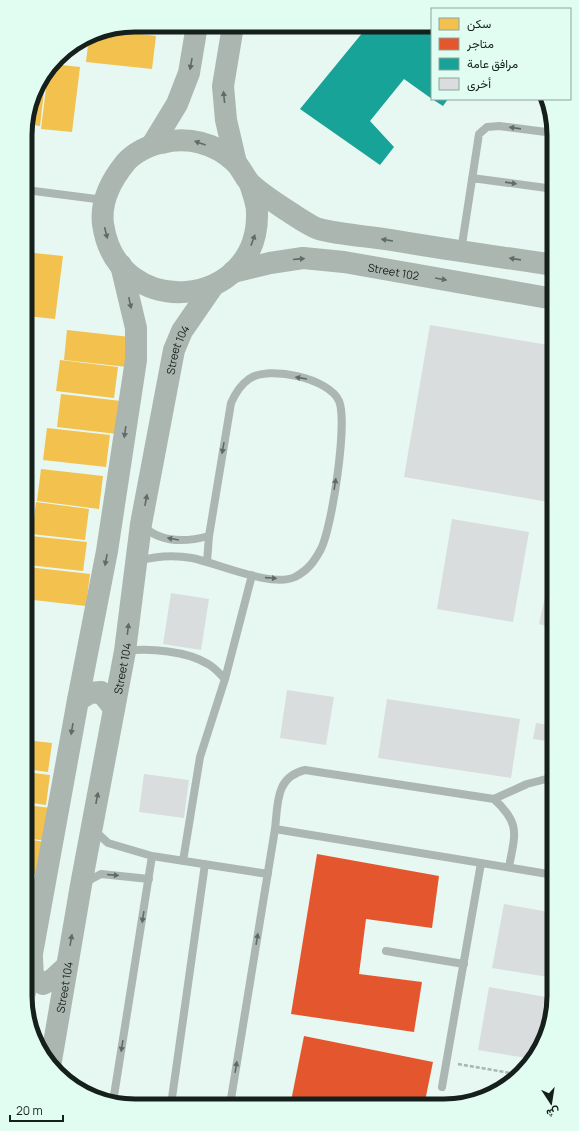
<svg xmlns="http://www.w3.org/2000/svg" width="579" height="1131" font-family="Manrope,Vazirmatn,sans-serif">
	<rect width="100%" height="100%" fill="#e7f7f1"/>
	<path fill="#f2c14e" d="M135,25H154L153,34L114,29Z
		M108,30L156,36L152,69L86,62L89,36Z
		M53,64L80,67L72,132L41,129L48,72Z
		M46,74L40,126L26,124L36,86Z
		M26,252L30,253L27,279H26Z
		M34,253L63,256L55,319L27,316Z
		M67,330L130,337L127,367L64,360Z
		M60,360L118,367L114,398L56,391Z
		M61,394L121,401L117,434L57,427Z
		M47,428L110,435L106,467L43,460Z
		M41,469L103,476L99,509L37,501Z
		M36,502L89,509L85,540L32,534Z
		M31,536L87,542L83,571L28,565Z
		M28,567L90,574L86,606L25,599Z
		M25,740L52,743L48,772L25,769Z
		M25,772L50,775L46,805L25,802Z
		M25,805L51,808L47,841L25,838Z
		M25,839L45,842L41,875L25,873Z
		M25,883L35,885L31,915L25,914Z"/>
	<path fill="#e4572e" d="M317,854L439,876L432,928L366,919L359,974L422,982L414,1032L291,1014Z
		M304,1036L433,1062L424,1106H290Z"/>
	<path fill="#17a398" d="M368,26L432,27V99L404,79L370,121L394,147L380,165L300,109Z
		M432,99H448L443,106Z"/>
	<path fill="#dadddd" d="M430,325L554,346V503L404,477Z
		M452,519L529,532L513,622L437,609Z
		M553,561H554V628L539,624Z
		M171,593L209,599L201,650L163,644Z
		M287,690L334,697L326,745L280,738Z
		M387,699L520,719L511,778L378,758Z
		M536,723L554,726V742L533,739Z
		M144,774L189,780L184,818L139,812Z
		M504,904L554,913V978L492,968Z
		M489,987L551,998L547,1020L533,1059L478,1050Z"/>
	<g fill="none" stroke-linecap="round" stroke-linejoin="round">
		<path stroke="#aab5b0" stroke-width="2.5" stroke-dasharray="4 2" stroke-linecap="butt" d="M458,1064L516,1074"/>
		<path stroke="#acb7b4" stroke-width="8" d="M472,178L554,189
			M26,190L104,200
			M461,251L479,134L487,127L499,126L554,133
			M143,526C161,543 187,542 209,536
			M138,561C156,556 174,555 192,558C217,563 272,588 295,577C308,570 314,562 321,549C332,527 348,422 339,401C329,378 268,365 249,379C240,385 235,394 231,403L209,536L207,562
			M125,651C150,648 187,651 208,664C214,667 220,674 225,679
			M494,799L527,784L554,777
			M275,829L554,875
			M95,831L108,843L152,856L268,874
			M183,861L200,757L225,679L252,575
			M86,882L101,874L149,879
			M386,951L464,964
			M442,1087L481,863
			M113,1102L152,856
			M171,1105L205,864
			M230,1105L275,829C278,804 275,777 305,770L494,799C521,824 515,834 509,867"/>
		<g stroke="#abb6b1" stroke-width="22">
			<path d="M233,26L223,86L226,120L236,163"/>
			<path d="M152,145L177,104L189,73L197,25"/>
			<path d="M250,184C253,193 257,203 257,212C260,310 117,323 103,224C100,200 112,179 126,162C134,153 149,145 161,143C188,136 215,143 235,162C242,169 245,179 252,185C260,193 310,227 319,229C342,235 367,236 391,240C445,249 499,257 554,265"/>
			<path id="s1" d="M233,272L270,263L303,258L344,262L554,299"/>
			<path d="M78,700L90,693L101,692L114,708"/>
			<path d="M32,958L33,977L43,984L53,979L67,966"/>
			<path d="M25,992L78,700L107,551L136,360V328L121,265"/>
			<path id="s2" d="M51,1061L81,885L125,651L141,524L170,371L174,350L182,331L213,286"/>
		</g>
	</g>
	<defs><path id="oneway-solid" d="M-6-.8H1V-3.2L6.5 0L1 3.2V.8H-6Z"/></defs>
	<g fill="#606a66">
		<use href="#oneway-solid" transform="translate(191 64) rotate(100)"/>
		<use href="#oneway-solid" transform="translate(224 97) rotate(-96)"/>
		<use href="#oneway-solid" transform="translate(200 143) rotate(-160)"/>
		<use href="#oneway-solid" transform="translate(106 233) rotate(76)"/>
		<use href="#oneway-solid" transform="translate(253 240) rotate(-70)"/>
		<use href="#oneway-solid" transform="translate(387 240) rotate(-171)"/>
		<use href="#oneway-solid" transform="translate(299 259) rotate(-5)"/>
		<use href="#oneway-solid" transform="translate(515 259) rotate(-172)"/>
		<use href="#oneway-solid" transform="translate(441 279) rotate(10)"/>
		<use href="#oneway-solid" transform="translate(130 303) rotate(78)"/>
		<use href="#oneway-solid" transform="translate(125 432) rotate(98)"/>
		<use href="#oneway-solid" transform="translate(146 500) rotate(-79)"/>
		<use href="#oneway-solid" transform="translate(106 560) rotate(101)"/>
		<use href="#oneway-solid" transform="translate(128 629) rotate(-83)"/>
		<use href="#oneway-solid" transform="translate(72 729) rotate(100)"/>
		<use href="#oneway-solid" transform="translate(97 798) rotate(-79)"/>
		<use href="#oneway-solid" transform="translate(71 940) rotate(-80)"/>
	</g>
	<g fill="#606b68">
		<use href="#oneway-solid" transform="translate(515 128) rotate(-172)"/>
		<use href="#oneway-solid" transform="translate(511 183) rotate(8)"/>
		<use href="#oneway-solid" transform="translate(301 378) rotate(-171)"/>
		<use href="#oneway-solid" transform="translate(223 448) rotate(100)"/>
		<use href="#oneway-solid" transform="translate(335 484) rotate(-81)"/>
		<use href="#oneway-solid" transform="translate(173 539) rotate(-170)"/>
		<use href="#oneway-solid" transform="translate(271 578) rotate(4)"/>
		<use href="#oneway-solid" transform="translate(113 875) rotate(5)"/>
		<use href="#oneway-solid" transform="translate(143 917) rotate(99)"/>
		<use href="#oneway-solid" transform="translate(257 939) rotate(-81)"/>
		<use href="#oneway-solid" transform="translate(122 1046) rotate(99)"/>
		<use href="#oneway-solid" transform="translate(236 1067) rotate(-81)"/>
	</g>
	<g text-anchor="middle" dominant-baseline="central" stroke-width="4" stroke-linejoin="round" paint-order="stroke">
		<g font-size="11" fill="#151f1b" stroke="#e1fdf2">
			<text stroke="none"><textPath href="#s1" startOffset="163">Street 102</textPath></text>
			<text stroke="none"><textPath href="#s2" startOffset="723">Street 104</textPath></text>
			<text stroke="none"><textPath href="#s2" startOffset="399">Street 104</textPath></text>
			<text stroke="none"><textPath href="#s2" startOffset="75">Street 104</textPath></text>
		</g>
	</g>
	<path d="M0 0H579V1131H0ZM135 32H444A103 103 0 0 1 547 135V996A103 103 0 0 1 444 1099H135A103 103 0 0 1 32 996V135A103 103 0 0 1 135 32Z" fill="#e1fdf2" fill-rule="evenodd"/>
	<path fill="none" stroke="#151f1b" stroke-width="5" d="M135 32H444A103 103 0 0 1 547 135V996A103 103 0 0 1 444 1099H135A103 103 0 0 1 32 996V135A103 103 0 0 1 135 32Z"/>
	<rect x="431" y="8" width="140" height="92" fill="#e1fdf2" stroke="#8fa49c"/>
	<rect x="439" y="18" width="20" height="12" fill="#f2c14e" stroke="#8fa49c"/>
	<text x="467" y="28" font-size="12" fill="#151f1b">سكن</text>
	<rect x="439" y="38" width="20" height="12" fill="#e4572e" stroke="#8fa49c"/>
	<text x="467" y="48" font-size="12" fill="#151f1b">متاجر</text>
	<rect x="439" y="58" width="20" height="12" fill="#17a398" stroke="#8fa49c"/>
	<text x="467" y="68" font-size="12" fill="#151f1b">مرافق عامة</text>
	<rect x="439" y="78" width="20" height="12" fill="#dadddd" stroke="#8fa49c"/>
	<text x="467" y="88" font-size="12" fill="#151f1b">أخرى</text>
	<g transform="translate(551 1103) rotate(168)" stroke="#e1fdf2" stroke-width="3" paint-order="stroke">
	<path d="M0-3L7 15L0 10L-7 15Z" fill="#151f1b"/>
	<text y="-6" font-size="11" font-weight="bold" text-anchor="middle" fill="#151f1b">ش</text>
	</g>
	<path d="M10 1115v6h53v-6" fill="none" stroke="#151f1b" stroke-width="2"/>
	<text x="16" y="1115" font-size="12" fill="#151f1b" stroke="#e1fdf2" stroke-width="3" paint-order="stroke">20 m</text>
</svg>
